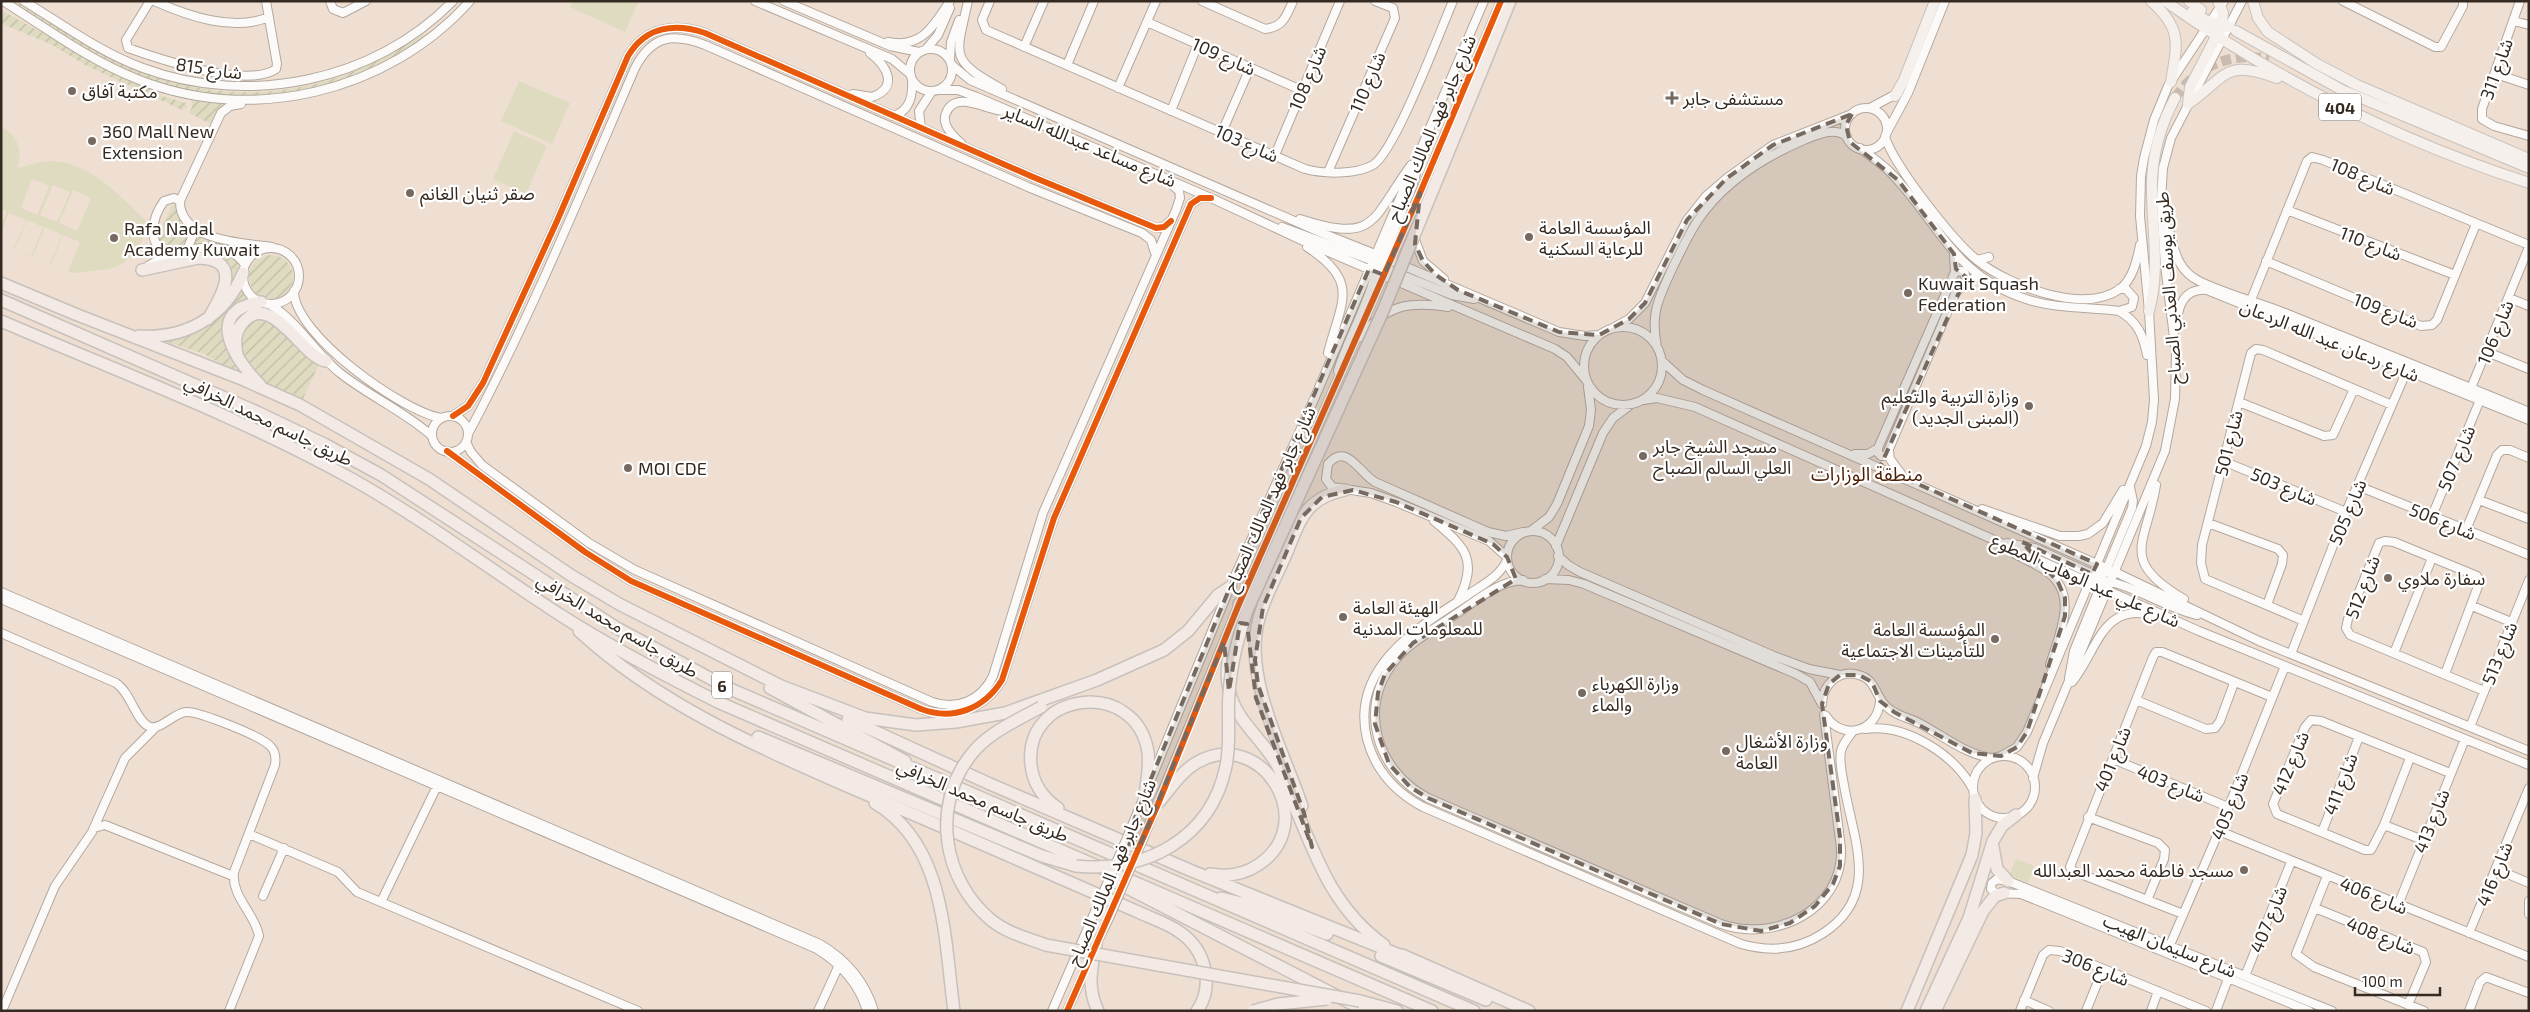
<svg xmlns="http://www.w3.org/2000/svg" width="2530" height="1012" font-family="'Exo 2','Noto Sans Arabic',sans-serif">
	<defs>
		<pattern id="garden-furrows" width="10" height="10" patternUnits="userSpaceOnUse" patternTransform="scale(1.25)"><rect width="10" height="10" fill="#dfdbc1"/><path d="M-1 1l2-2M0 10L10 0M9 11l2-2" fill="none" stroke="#c0bca6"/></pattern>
	</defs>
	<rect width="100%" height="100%" fill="#eedfd2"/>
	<path fill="url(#garden-furrows)" d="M4,1H16C50,22 84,46 121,63C223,111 331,99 422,33L426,37L401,55L330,87L257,99L180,91L115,68Z
		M1,10L117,74L155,90L162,96L186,103L187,108L182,110L87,66L54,46L1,23Z
		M191,100L237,105L229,109L213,125L189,113L192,107Z
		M172,205L177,206L188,235L184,246L171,253L162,249L158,237Z
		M197,234L214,241L256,249L244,259C231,242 214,245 194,246Z
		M209,251L230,253C247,271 236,280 227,299L222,262L178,257Z
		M249 277a22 22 0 1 1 44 0a22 22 0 1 1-44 0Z
		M241,287L250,301L240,305L226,343L233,361L246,377L202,353L154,338H176Z
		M253,319H269L319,364L302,401C272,387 253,386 242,352C237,336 241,331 253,319Z"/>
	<path fill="#dfdbc1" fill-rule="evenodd" d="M572,1H639L625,32L570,7Z
		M519,81L570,103L552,144L501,121Z
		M1,126C18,137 23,150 17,168C27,166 37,162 47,161C88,159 120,196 147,222L142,240L135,253L123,263L110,269L73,273L1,243L14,248L26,220L9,213L1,232V226L7,212L1,209ZM32,179L49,186L37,215L21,208ZM53,185L70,192L57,222L40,215ZM73,190L91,198L77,231L59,223ZM27,220L43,227L31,256L15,249ZM45,227L62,235L50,263L33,256ZM63,235L80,242L68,271L51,264Z
		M514,131L547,146L526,194L493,179Z
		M2016,859L2034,866L2028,883L2009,875Z"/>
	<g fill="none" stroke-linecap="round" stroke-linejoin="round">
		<path stroke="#c9bbaf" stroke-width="10" stroke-dasharray="10 5" stroke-linecap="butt" d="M2175,98C2197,65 2231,52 2269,59"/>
		<g stroke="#b4a89e" stroke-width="10">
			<path id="minor" d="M3,1C46,28 89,60 137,79C250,125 388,93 470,1
				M24,1C62,24 101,53 143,68C248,107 374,82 453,1
				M150,1L126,40L128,48C159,59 247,89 276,69L277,64L266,1
				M154,1C188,16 233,32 269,17
				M330,1L333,9L343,13L366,1
				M755,1L892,59L910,74
				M784,1L890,46L919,52
				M968,1C956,57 948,59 1002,89
				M990,1L982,20L986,30L1305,169C1324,174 1355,175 1373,165C1395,152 1440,31 1453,1
				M1202,1L1265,29C1283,27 1286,17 1293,1
				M2343,1L2435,47H2441L2463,6V1
				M2520,1L2482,109V119L2494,126L2529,136
				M2514,21L2529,25
				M1147,22L1301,90
				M888,42C922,49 934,25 950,1
				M1024,47L1044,1
				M927,48L938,35L950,8
				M910 70a21 21 0 1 1 42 0a21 21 0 1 1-42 0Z
				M950,59L951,42L959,20
				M952,65L970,80L1322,233L1390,260L1559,332L1585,336L1599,335
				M1067,65L1094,1
				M2496,74L2529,85
				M1118,88L1156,1
				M939,90H958L977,97L1211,198L1310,244L1555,349L1567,357L1586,380
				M853,94L872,97C900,87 886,65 870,53
				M241,104L230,106L221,113L180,201C179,241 244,243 272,247
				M1870,108L1898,93
				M1845 129a21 21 0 1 1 42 0a21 21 0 1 1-42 0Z
				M1171,111L1198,44
				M893,116C910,111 913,96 912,80
				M921,128L919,111L932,91
				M1222,132L1250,68
				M1886,134L1908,93L1945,1
				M1885,137C1895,167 1953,241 1978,261C2008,285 2083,315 2120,289C2133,279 2137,260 2140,245
				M961,143C953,136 941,125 946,113C956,89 987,111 1005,111
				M1860,148C1870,156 1881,163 1890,172C1940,223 1952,276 2029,300C2059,309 2089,307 2119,311L2132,307L2134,298L2126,289H2119
				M1275,155L1340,1
				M1328,172L1395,18L1393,8L1375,1
				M2287,210L2455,275
				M1300,219C1377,244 1371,220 1411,165
				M2163,222C2176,230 2168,266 2199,281C2226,294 2257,302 2285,313C2366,346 2448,378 2529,412
				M1282,227L1376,262
				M1414,237L1423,261L1444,279
				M1307,247C1361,282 1341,301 1328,353
				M243 276a28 28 0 1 1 56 0a28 28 0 1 1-56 0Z
				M187,250L193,235L190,224
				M168,255C147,244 151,219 164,201L174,198L180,201
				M1382,260L1412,187L1419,163
				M1977,260L1989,257
				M2266,261L2421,326L2432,325L2437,320L2476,224
				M148,266C172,250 227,235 245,265
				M1382,267L1452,295L1474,299
				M1955,272L1962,271L1965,274L1966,281
				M294,291C294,335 402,411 441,418
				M2509,298L2529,306
				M2251,300L2307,161L2312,157L2323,160L2529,245
				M269,304C298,321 314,352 340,373C369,396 404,411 432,436
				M2119,311C2138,322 2143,335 2147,355
				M2176,326C2178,307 2183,288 2207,290L2529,420
				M1584 366a39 39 0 1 1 78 0a39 39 0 1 1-78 0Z
				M1611,329L1629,319L1645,303L1687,220L1706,196L1727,178L1773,145L1852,114
				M1359,338C1386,305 1408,301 1448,307
				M1657,347C1650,312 1659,298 1673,267C1681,251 1688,235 1698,220C1723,183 1764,157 1804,140C1817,135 1836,126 1847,137
				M2487,352L2529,369
				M1662,361L1683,380L1703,390L2115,572L2259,641L2529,751
				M1338,371C1345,343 1383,278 1376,255
				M2471,388L2529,247
				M1644,400L1657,398L1695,407L2199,631L2529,765
				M2239,402L2324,436L2333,435L2354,389
				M432 434a18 18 0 1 1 36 0a18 18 0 1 1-36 0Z
				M453,416L468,406L483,383L557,221L628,56C646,26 675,23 705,33L1033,177L1156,228L1164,227L1169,222
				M468,434C531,316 582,191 635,68C652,35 673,33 705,45L1028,187L1142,233L1151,240L1155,253
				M466,442L471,452L482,465L589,543L635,570L932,702C957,710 981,701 993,676L1043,513L1176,210L1180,198L1179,191L1163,177
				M1878,448V453L1881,456H1886L1955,294L1966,281L1980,276
				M447,451L585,552L631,581L921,709C953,721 984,709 1002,680L1054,518L1191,204L1200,198H1211
				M1889,451L1890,459L1902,475
				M1855,454H1868L1878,448L1955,272L1954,254
				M2223,461L2346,512
				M2156,485C2147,543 2117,560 2184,599
				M2358,486L2529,555
				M2479,500L2529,519
				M1982,509L2060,536H2079L2088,534L2103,523L2123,490
				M2432,516L2480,400
				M1434,521C1465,547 1479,559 1458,601
				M2208,523L2278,549L2283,555L2282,564L2267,605
				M2466,530L2497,455L2502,450H2510L2529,458
				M1531,531L1549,517L1557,504L1589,426L1591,410L1588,387
				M1507 557a26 26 0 1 1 52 0a26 26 0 1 1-52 0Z
				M2007,543L2035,548L2092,574L2115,572
				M1556,546L1603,433L1613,418L1629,406
				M2015,554C2025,559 2036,564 2046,571C2080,594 2059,634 2050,665
				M1558,556L1568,565L1580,572L1774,656L1809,669L1840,675
				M1507,557L1489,541L1396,502L1371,493L1332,487L1326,479L1328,464C1347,442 1359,473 1375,482L1488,532L1506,536L1523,532
				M1507,560C1499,578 1480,586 1465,597C1415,629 1350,669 1367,739C1375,770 1395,792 1423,807L1741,944C1769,952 1797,950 1822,934C1882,896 1853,840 1844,785C1842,774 1839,762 1841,751C1843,743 1848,738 1853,731
				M2105,573L2132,508L2133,501L2130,487
				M1545,579L1569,580L1584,584L1796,674L1810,682L1822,704
				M1523,580C1498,581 1476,601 1456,614C1435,629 1409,642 1393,663C1357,710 1378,772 1428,798L1721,924C1774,943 1844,910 1841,848L1824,715
				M2095,581C2123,578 2166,609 2197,615
				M1,592L820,944C847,960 865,981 874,1011
				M1,599L817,949C841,964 859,983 867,1011
				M2472,606L2511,622
				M2304,621L2205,579L2201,563L2202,545L2251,353L2256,349L2263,350L2392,405
				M1,633L116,683C131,693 135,719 148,726C160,732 173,713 186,712C198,711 264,737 271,747C276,752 276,758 275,765L234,872C231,897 255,913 259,936L229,1011
				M2394,653L2432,558
				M2291,654L2346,512L2407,370
				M2445,674L2480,581L2477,576L2394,542L2385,541L2379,543L2348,619L2346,628L2350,635L2484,691
				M2069,678L2074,651L2100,587L2097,564
				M2072,682C2097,652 2102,600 2155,616
				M2136,700L2206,729L2215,728L2220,721L2234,683
				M1822,703C1823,684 1839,669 1859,675C1877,680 1875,698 1888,708C1897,716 1909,718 1919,723C1944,736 1964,754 1992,758
				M1826,716C1843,742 1878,731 1880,701
				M2470,727L2529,580
				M1865,729C1905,723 1954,754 1973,789
				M2001,756L2017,747L2027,732L2146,446L2152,422L2154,400L2149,311L2140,216L2141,176L2144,158L2154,120L2168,86L2224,1
				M1973 787a31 31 0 1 1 62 0a31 31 0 1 1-62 0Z
				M2410,758L2384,825L2371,850H2365L2277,814L2273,804L2305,727L2311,720L2321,721L2450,773
				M2113,759L2228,807
				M2033,778L2043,743L2165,451L2175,399L2176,353L2165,265L2161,200L2163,168L2171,138L2242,1
				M2088,817L2158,843L2165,850L2164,859L2148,898
				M2384,825L2423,840
				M94,828L105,825L233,876
				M2219,831L2529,957
				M2322,832L2359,737
				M1129,833L1230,587L1315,397L1484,1
				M249,834L338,872L357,892L638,1011
				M1143,839L1239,604L1420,193L1501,1
				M2496,869L2529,883
				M2327,876L2296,954L2314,967L2424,1011
				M263,896L284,848
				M2529,901V914
				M381,902L438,784
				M2398,905L2465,739
				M2315,908L2423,952L2426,962L2408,1005
				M2183,914L2073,871L2070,867L2153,657L2156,652H2162L2272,697
				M2469,933L2529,788
				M2170,945L2219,831L2285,666
				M1094,949L1110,916
				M2245,976L2291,862
				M2024,1000L2049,1011
				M2,1011L55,886L92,832L125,758L156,727
				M818,1011L839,965
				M1052,1011L1096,909
				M1067,1011L1090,960
				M2020,1011L2043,955L2049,950L2060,951L2206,1011
				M2086,1011L2103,969
				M2151,1011L2158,991
				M2216,1011L2228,979
				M2309,1011L2021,894L1995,893L1991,889L1992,883L1997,879L2008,881L2332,1011
				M2469,1011L2480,982L2486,977L2529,993"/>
		</g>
		<g stroke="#c8c1bb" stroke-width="12">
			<path id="major" d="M2151,1C2183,29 2177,45 2171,82
				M2165,1C2277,80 2399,141 2529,183
				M2189,1L2201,10
				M2253,1L2258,18L2268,32L2317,64L2357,85L2529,159
				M2192,12L2211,23L2230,27
				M2236,31L2342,90L2529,168
				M1895,96L1904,80L1935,1
				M2188,104C2227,77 2223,58 2277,78
				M2188,104L2190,87L2222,25L2223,13L2218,1
				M2149,311C2161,268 2151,225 2152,182C2153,151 2161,124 2175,98"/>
		</g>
		<g stroke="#c8c1bb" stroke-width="14">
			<path id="highway" d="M1480,75L1510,1
				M142,270L198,258C244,259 222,296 208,319
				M1,283L75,314L244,380L300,405L429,479L572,576L619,604L781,686L865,718L916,725L956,722L1005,713L1097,680L1164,650L1188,631L1218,595L1230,587
				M1,300L257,412L326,445L381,475L617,628L728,688L1474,1011
				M1,321C119,372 241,417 352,479C425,520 492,571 562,616C612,648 666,676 720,703L1432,1011
				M139,336C186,339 225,317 243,273
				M238,358C235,348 234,334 241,325C270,286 302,358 326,361
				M260,385C234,359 203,310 261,302
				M1239,604C1241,634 1221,655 1229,690C1235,719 1261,738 1276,763C1282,773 1286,786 1291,797C1315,854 1331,907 1384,945
				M579,631C657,703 757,747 854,789C915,815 976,841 1037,868C1070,882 1103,897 1136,911C1150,918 1168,923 1181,933C1205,950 1215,985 1197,1011
				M770,688L905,761
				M848,719L990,784L1192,871L1407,958
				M758,737L1042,856L1076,866
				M1159,802C1170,789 1181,772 1196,763C1261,725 1322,823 1258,865C1243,875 1228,877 1210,874
				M875,803C946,845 944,938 954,1011
				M1302,806C1284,753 1246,682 1257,627C1262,601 1277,576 1287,552C1301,518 1306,498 1345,490
				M1058,808C1043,798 1033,783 1031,765C1023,691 1136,677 1148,752C1150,767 1146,783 1145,798
				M1993,847L1997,869L2008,881
				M1114,881L1366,1011
				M1221,898L1250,905L1327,934
				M1096,946C1091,969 1087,988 1098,1011
				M1402,955L1529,1011
				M1381,956L1486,1000
				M1360,1001L1397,1011
				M1907,1011L1972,855L1976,833L1975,799
				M1926,1011L1969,918L1993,841L2002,826L2016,815
				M1935,1011L1983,911L1995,896L2004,893"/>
		</g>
		<use href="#minor" stroke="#fcfaf8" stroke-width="8"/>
		<use href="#major" stroke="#f6f0ed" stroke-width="10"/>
		<use href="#highway" stroke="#f3eae6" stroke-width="11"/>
		<g stroke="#b4a89e" stroke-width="10" stroke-linecap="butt">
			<path id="minor-bridge" d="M1096,909L1129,833
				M1110,916L1143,839"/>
		</g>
		<g stroke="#c8c1bb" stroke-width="14" stroke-linecap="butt">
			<path id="highway-bridge" d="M1041,707C1016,721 987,733 970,756C931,807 943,880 991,920C1007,933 1027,938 1046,945L1360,1001
				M1076,866C1145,873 1211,839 1226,766C1231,742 1227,718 1229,694C1231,664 1238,636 1248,608L1383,311L1480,75
				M1253,1011L1278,1004L1327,999"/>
		</g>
		<use href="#minor-bridge" stroke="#fcfaf8" stroke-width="8"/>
		<use href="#highway-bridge" stroke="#f3eae6" stroke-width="11"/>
		<g stroke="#fff" stroke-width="9">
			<path id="cycleway" d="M453,416L468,406L483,383L557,221L628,56C646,26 675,23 705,33L1033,177L1156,228L1164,227L1171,221
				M447,451L585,552L631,581L921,709C953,721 984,709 1002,680L1054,518L1191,204L1200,198H1211
				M1067,1011L1159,802L1239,604L1420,193L1501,1"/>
		</g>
		<use href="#cycleway" stroke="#e8590c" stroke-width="6"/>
	</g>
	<path fill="#76695f" fill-opacity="0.2" stroke="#76695f" stroke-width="4" stroke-dasharray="10 6" stroke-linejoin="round" d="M1852,114L1846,125L1850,142L1898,180L1954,254L1956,269L1966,277L1880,467L2097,564L2092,574L2022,542L2058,582L2065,598V616L2027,732L2017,747L2001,756L1972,753L1894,712L1880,701L1872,682L1859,675H1840L1829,684L1822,704L1840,837V866L1833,884L1815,906L1790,923L1761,931L1721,924L1428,798L1410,787L1389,764L1375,724L1378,693L1385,674L1413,643L1516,579L1507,557L1493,544L1396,502L1353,490L1322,497L1301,518L1263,607L1255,660L1258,685L1304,813L1312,847L1256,698L1247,624L1240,623L1229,691L1224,642L1139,848L1125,842L1230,587L1369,269L1384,275L1420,193L1415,244L1423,261L1436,275L1458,290L1559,332L1599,335L1629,319L1645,303L1687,220L1727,178L1773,145Z"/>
	<g fill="#76695f" stroke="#fff" stroke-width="2">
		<circle cx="72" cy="91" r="5"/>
		<path d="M1669.5 90.5h5v5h5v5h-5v5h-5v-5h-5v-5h5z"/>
		<circle cx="92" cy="141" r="5"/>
		<circle cx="410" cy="193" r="5"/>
		<circle cx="1529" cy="237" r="5"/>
		<circle cx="114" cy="238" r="5"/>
		<circle cx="1908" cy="293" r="5"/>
		<circle cx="2029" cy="406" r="5"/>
		<circle cx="1643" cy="456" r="5"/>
		<circle cx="628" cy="468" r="5"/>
		<circle cx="2388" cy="578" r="5"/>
		<circle cx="1343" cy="617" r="5"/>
		<circle cx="1995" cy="639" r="5"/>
		<circle cx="1582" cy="693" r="5"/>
		<circle cx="1726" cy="751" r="5"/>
		<circle cx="2244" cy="870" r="5"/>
	</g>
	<g text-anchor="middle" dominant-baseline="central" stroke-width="4.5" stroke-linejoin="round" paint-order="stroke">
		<g fill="#fff" stroke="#726a64" stroke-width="1">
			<rect x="2319" y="93.5" width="42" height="27" rx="4"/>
			<rect x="712" y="671.5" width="20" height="27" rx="4"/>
		</g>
		<g font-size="16" font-weight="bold" fill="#352a21">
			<text x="2340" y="107">404</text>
			<text x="722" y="685">6</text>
		</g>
		<g font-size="18" fill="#352a21" stroke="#fff">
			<text transform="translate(1224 56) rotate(24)">شارع 109</text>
			<text transform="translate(209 68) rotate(8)">شارع 815</text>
			<text transform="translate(2496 69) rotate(-70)">شارع 311</text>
			<text transform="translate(1307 78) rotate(-67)">شارع 108</text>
			<text transform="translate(1367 82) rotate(-67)">شارع 110</text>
			<text transform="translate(1431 128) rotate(-67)">شارع جابر فهد المالك الصباح</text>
			<text transform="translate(1247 143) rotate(24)">شارع 103</text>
			<text transform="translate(1090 145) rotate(23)">شارع مساعد عبدالله الساير</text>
			<text transform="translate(2363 176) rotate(23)">شارع 108</text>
			<text transform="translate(2371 243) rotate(21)">شارع 110</text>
			<text transform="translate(2168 288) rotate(-94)">طريق يوسف العذبي الصباح</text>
			<text transform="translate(2386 310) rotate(21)">شارع 109</text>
			<text transform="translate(2495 332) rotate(-68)">شارع 106</text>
			<text transform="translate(2330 340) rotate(22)">شارع ردعان عبد الله الردعان</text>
			<text transform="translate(269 420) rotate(26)">طريق جاسم محمد الخرافي</text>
			<text transform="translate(2228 443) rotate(-76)">شارع 501</text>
			<text transform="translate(2456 458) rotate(-67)">شارع 507</text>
			<text transform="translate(2284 486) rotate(23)">شارع 503</text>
			<text transform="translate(1269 499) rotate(-66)">شارع جابر فهد المالك الصباح</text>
			<text transform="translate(2347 512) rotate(-67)">شارع 505</text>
			<text transform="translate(2443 521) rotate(22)">شارع 506</text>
			<text transform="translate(2086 580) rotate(24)">شارع علي عبد الوهاب المطوع</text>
			<text transform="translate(2362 587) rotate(-69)">شارع 512</text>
			<text transform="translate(618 625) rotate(31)">طريق جاسم محمد الخرافي</text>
			<text transform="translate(2499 653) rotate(-68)">شارع 513</text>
			<text transform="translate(2112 759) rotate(-68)">شارع 401</text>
			<text transform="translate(2290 763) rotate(-67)">شارع 412</text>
			<text transform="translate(2171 783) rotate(22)">شارع 403</text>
			<text transform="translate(2340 784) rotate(-69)">شارع 411</text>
			<text transform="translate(983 800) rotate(23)">طريق جاسم محمد الخرافي</text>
			<text transform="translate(2229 806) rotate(-68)">شارع 405</text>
			<text transform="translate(2431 821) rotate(-68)">شارع 413</text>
			<text transform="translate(1111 872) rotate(-67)">شارع جابر فهد المالك الصباح</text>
			<text transform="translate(2494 874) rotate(-68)">شارع 416</text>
			<text transform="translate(2374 895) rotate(22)">شارع 406</text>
			<text transform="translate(2268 919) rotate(-68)">شارع 407</text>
			<text transform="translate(2381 935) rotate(22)">شارع 408</text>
			<text transform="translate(2170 945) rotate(22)">شارع سليمان الهيب</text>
			<text transform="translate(2096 967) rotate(22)">شارع 306</text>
		</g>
		<g font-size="18" fill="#352a21" stroke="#fff" text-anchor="start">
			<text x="82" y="91">مكتبة آفاق</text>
			<text x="1683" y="98">مستشفى جابر</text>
			<text x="102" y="131">360 Mall New<tspan x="102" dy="21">Extension</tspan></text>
			<text x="420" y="193">صقر ثنيان الغانم</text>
			<text x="1539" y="227">المؤسسة العامة<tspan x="1539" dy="21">للرعاية السكنية</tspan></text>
			<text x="124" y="228">Rafa Nadal<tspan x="124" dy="21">Academy Kuwait</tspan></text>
			<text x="1918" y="283">Kuwait Squash<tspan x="1918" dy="21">Federation</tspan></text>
			<text x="2019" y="396" text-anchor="end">وزارة التربية والتعليم<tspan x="2019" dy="21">(المبنى الجديد)</tspan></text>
			<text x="1653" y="446">مسجد الشيخ جابر<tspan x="1653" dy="21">العلي السالم الصباح</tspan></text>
			<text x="638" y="468">MOI CDE</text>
			<text x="2398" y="578">سفارة ملاوي</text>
			<text x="1353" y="607">الهيئة العامة<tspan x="1353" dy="21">للمعلومات المدنية</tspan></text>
			<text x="1985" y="629" text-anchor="end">المؤسسة العامة<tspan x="1985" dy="21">للتأمينات الاجتماعية</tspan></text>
			<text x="1592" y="683">وزارة الكهرباء<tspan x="1592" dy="21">والماء</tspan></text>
			<text x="1736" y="741">وزارة الأشغال<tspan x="1736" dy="21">العامة</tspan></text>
			<text x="2234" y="870" text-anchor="end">مسجد فاطمة محمد العبدالله</text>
		</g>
		<g font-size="19" fill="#4e1e05" stroke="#fff">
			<text x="1867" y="473">منطقة الوزارات</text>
		</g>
	</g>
	<rect width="2530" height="1012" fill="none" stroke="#352a21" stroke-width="5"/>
	<path d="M2355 987v8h85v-8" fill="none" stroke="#352a21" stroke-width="2.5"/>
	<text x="2362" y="987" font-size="15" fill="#352a21" stroke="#ffffff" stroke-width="4" paint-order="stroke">100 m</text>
</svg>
